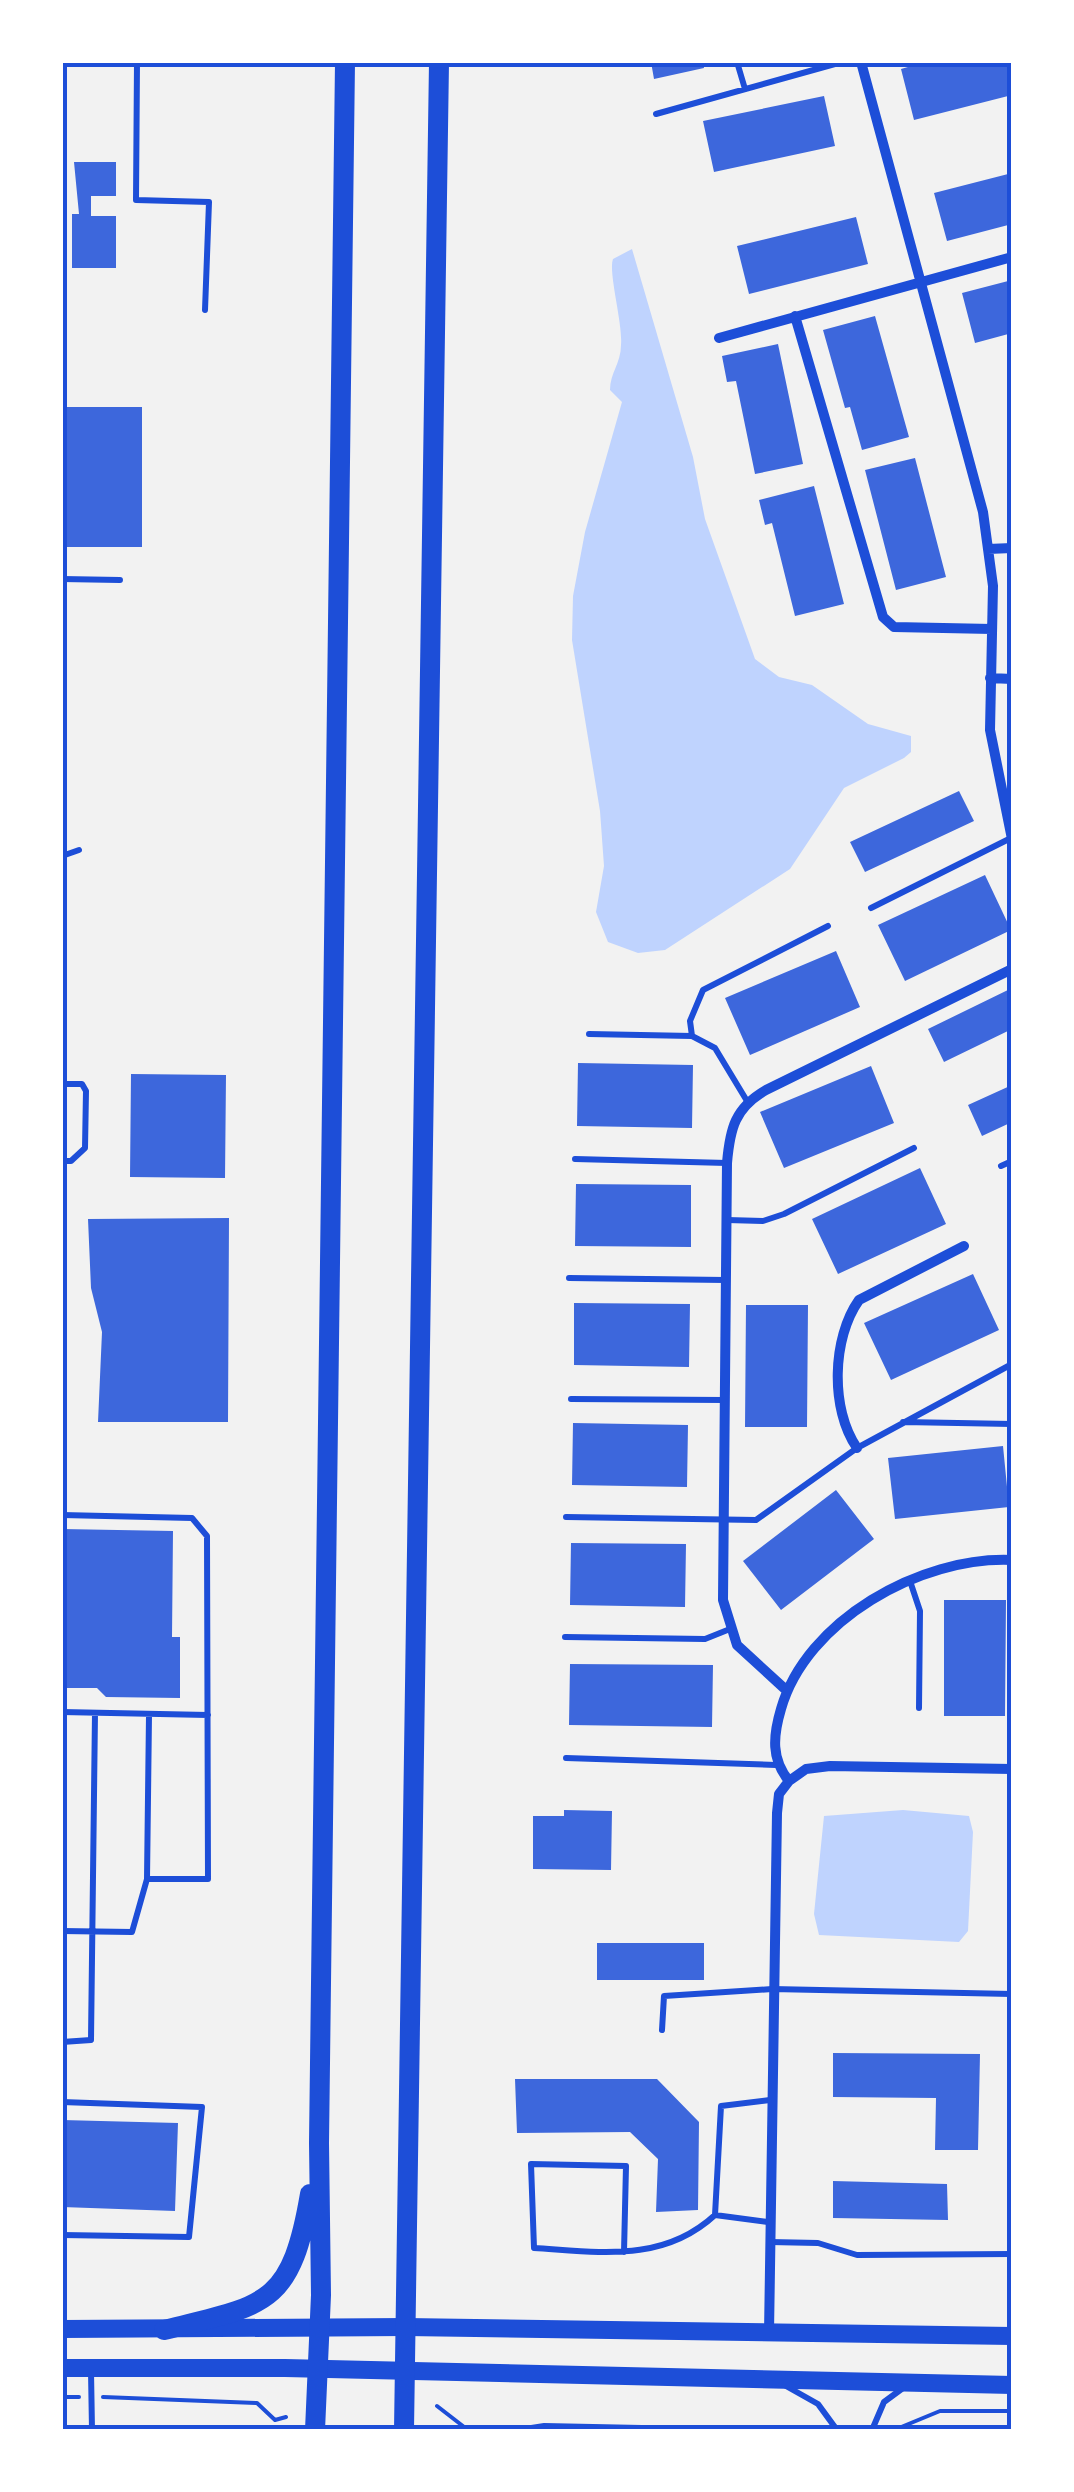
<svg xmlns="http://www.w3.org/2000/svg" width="1074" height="2492" font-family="Montserrat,sans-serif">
	<rect width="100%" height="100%" fill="#f2f2f2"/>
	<path fill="#bfd3fe" d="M632,249L693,457L705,519L755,659L779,677L812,685L868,724L911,736V752L904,758L844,788L790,869L665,950L638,953L608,942L596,912L604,866L600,811L572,640L573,596L585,532L622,402L610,390C610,373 621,363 621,345C623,323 608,273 613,259Z
		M903,1810L969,1816L973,1832L968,1931L959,1942L819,1935L814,1914L824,1816Z"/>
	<path fill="#3d67dc" d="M651,62H703L704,68L654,79Z
		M925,62H1012V95L914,120L901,69Z
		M824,96L835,146L714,172L703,121Z
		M74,162H116V196H91V216H116V268H72V214H79Z
		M1012,173V224L947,241L934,193Z
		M856,217L868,264L749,294L737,246Z
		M1012,280V333L975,343L962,293Z
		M875,316L909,437L862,450L850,407L845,408L823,330Z
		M778,344L803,464L755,474L736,381L727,382L722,356Z
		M64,407H142V547H62Z
		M915,458L946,577L896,590L865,470Z
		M814,486L844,604L795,616L772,523L765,525L759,500Z
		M959,791L974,821L865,872L850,842Z
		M985,875L1011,930L905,981L878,925Z
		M836,951L860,1007L750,1055L725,998Z
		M1012,988V1029L944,1062L928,1029Z
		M578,1063L693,1065L692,1128L577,1126Z
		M871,1066L894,1123L784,1168L760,1112Z
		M131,1074L226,1075L225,1178L130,1177Z
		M1012,1085V1122L982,1136L968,1105Z
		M920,1168L946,1224L838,1274L812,1219Z
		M576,1184L691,1185V1247L575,1246Z
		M229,1218L228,1422H98L102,1332L91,1288L88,1219Z
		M973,1274L999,1330L891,1380L864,1323Z
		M574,1303L690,1304L689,1367L574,1365Z
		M746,1305H808L807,1427H745Z
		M573,1423L688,1425L687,1487L572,1485Z
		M1003,1446L1009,1507L895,1519L888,1458Z
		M836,1490L874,1539L781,1610L743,1561Z
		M62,1529L173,1531L172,1637H180V1698L106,1697L97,1688H62Z
		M571,1543L686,1544L685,1607L570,1605Z
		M944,1600H1006L1005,1716H944Z
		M570,1664L713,1665L712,1727L569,1725Z
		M564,1810L612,1811L611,1870L533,1869V1816H564Z
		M597,1943H704V1980H597Z
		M833,2053L980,2054L978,2150H935L936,2098L833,2097Z
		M515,2079H657L699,2122L698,2210L656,2212L658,2159L630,2132L517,2133Z
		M62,2120L178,2123L175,2211L62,2207Z
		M833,2181L947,2184L948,2220L833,2218Z"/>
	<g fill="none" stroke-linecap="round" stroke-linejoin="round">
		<path stroke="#1d4ed8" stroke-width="4" d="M62,2397H79
			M103,2397L257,2403L275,2420L286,2417
			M437,2406L468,2430
			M512,2430L544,2425L783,2430
			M894,2430L940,2411H1012"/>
		<path stroke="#1d4ed8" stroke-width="6" d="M137,62L136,200L209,202L205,310
			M737,62L745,89
			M656,114L842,62
			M62,579L120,580
			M62,856L79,850
			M871,908L1011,838
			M589,1034L692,1036L715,1048L747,1101
			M692,1036L690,1021L703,990L828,926
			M62,1084H82L86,1091L85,1148L71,1161H62
			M575,1159L727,1163
			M1001,1166L1012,1161
			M727,1220L763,1221L784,1214L914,1148
			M569,1278L725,1280
			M571,1399L724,1400
			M903,1422L1012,1424
			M62,1515L192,1518L207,1536L208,1879H147L132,1932L62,1931
			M566,1517L756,1520L857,1448L1012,1364
			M910,1581L920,1611L919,1708
			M565,1637L705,1639L730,1629
			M62,1712L208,1715
			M566,1758L776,1765
			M147,1879L149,1715
			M662,2030L664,1996L772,1989L1012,1994
			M62,2042L91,2040L95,1713
			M62,2102L202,2107L189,2237L62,2235
			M768,2222L715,2215L721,2106L770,2100
			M770,2242L818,2243L857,2255L1012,2254
			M624,2252L626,2166L531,2164L534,2248C600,2252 663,2263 715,2215
			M91,2371L92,2430
			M786,2386L818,2404L837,2430
			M62,2418H64
			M872,2430L884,2402L903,2388"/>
		<path stroke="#1d4ed8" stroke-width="10" d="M861,62L983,512L993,586L990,730L1012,839
			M795,316L883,617L894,627L992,629
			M719,338L1012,257
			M988,549L1012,548
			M990,678L1012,679
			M857,1448C830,1409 832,1338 859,1300L964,1246
			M785,1689L737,1645L723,1600L727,1163C730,1128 735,1108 766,1090L1012,969
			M789,1781L806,1769L830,1766L1012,1769
			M769,2333L777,1813L779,1794L789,1781C771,1759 773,1736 781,1709C806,1621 920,1556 1012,1560"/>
		<path stroke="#1d4ed8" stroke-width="18" d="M62,2329L406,2327L1012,2336
			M62,2368H285L1012,2385"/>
		<path stroke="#1d4ed8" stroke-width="20" d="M164,2330C266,2305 291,2306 310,2194
			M315,2430L321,2295L319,2143L345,62
			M404,2430L439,62"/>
	</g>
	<rect width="1074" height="2492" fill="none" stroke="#ffffff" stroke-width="130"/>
	<rect x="65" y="65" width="944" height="2362" fill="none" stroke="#1d4ed8" stroke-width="4"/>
</svg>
